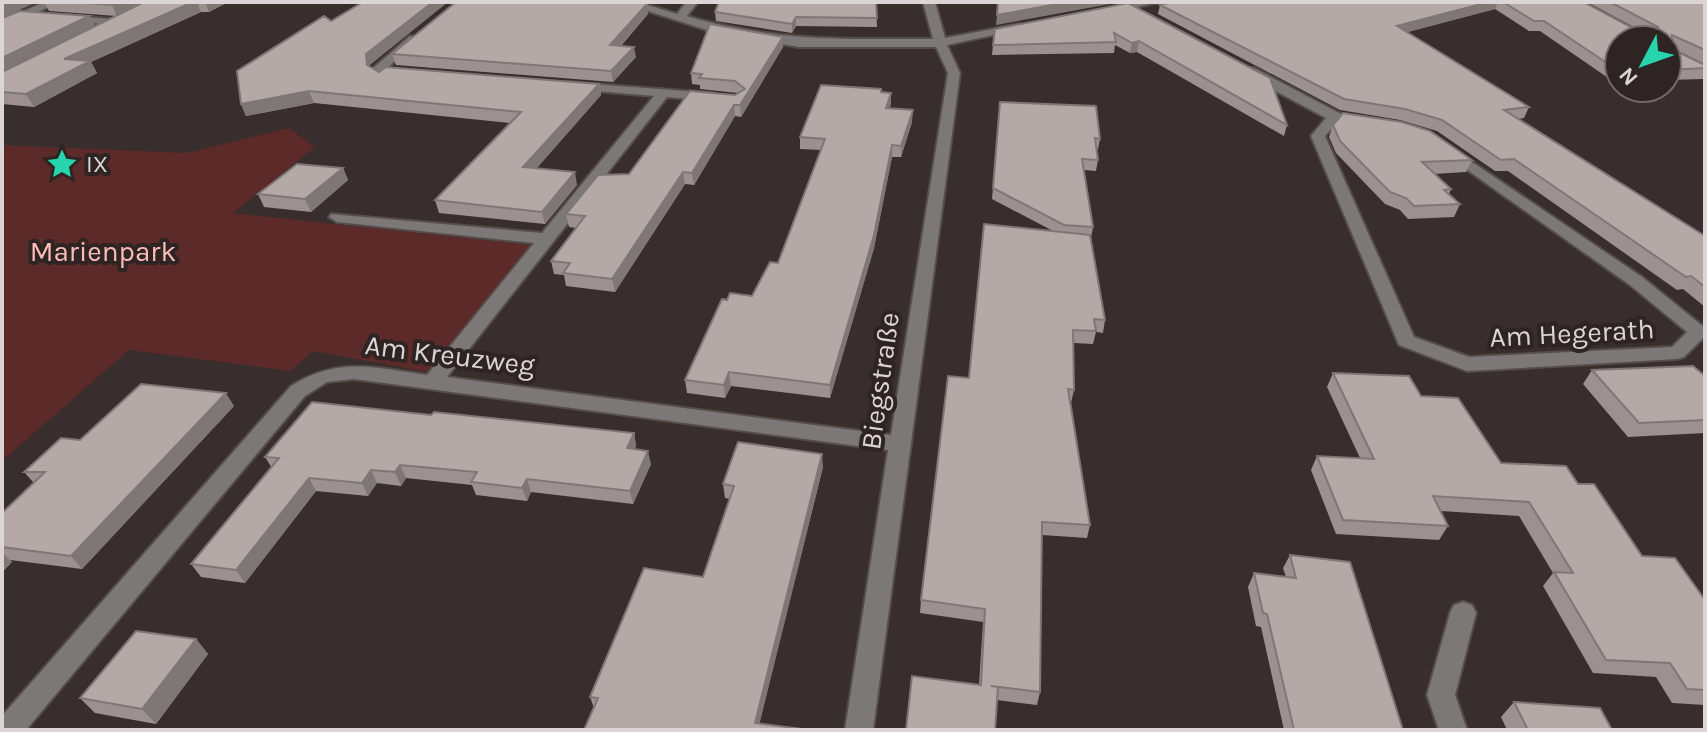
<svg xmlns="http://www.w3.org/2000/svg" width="1707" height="732" font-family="Karla,sans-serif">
	<rect width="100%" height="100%" fill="#372e2d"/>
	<path fill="#5b2a29" d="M289,128L315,147L233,213L531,245L433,373L313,351L291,371L129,350L2,461V145L186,153Z"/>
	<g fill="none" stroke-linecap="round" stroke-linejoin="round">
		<g stroke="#554c4b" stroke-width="4">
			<path id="minor" d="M44,2H59L2,29V21Z
				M620,2H638L677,14L686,2H698L687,16C773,42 845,39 933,39L923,2H935L945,38L1020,24L1026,28L947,45L960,73L873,730H845L888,450L354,379L327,382L305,396L26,730H2V716L291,386C340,356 373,368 427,375L534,243L337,222L329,217L331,214L542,233L654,96L572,89L567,88V82L712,93L719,97L712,101L667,97L447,377L891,435L948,73L936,47H799L716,33Z
				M1135,2H1159L1106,14L1100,11Z
				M65,15L120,20L126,23L120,26L61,20V16Z
				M410,36L420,39L385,70L394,79L392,82H382L371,70Z
				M1244,68H1254L1339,113L1372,122L1365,126L1338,122L1325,136L1414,337L1469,357L1672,347L1687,332L1630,285L1442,152V146L1447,145L1642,277L1705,328V336L1684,357L1677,359L1467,371L1399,345L1311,136L1326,118L1244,74Z
				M1463,602L1472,605L1476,613L1455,695L1467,730H1439L1427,695L1450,613L1454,605Z"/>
		</g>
		<use href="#minor" fill="#7d7878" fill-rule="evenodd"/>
	</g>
	<path fill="#9c9190" d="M44,2H228L209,12H201L91,62L97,73L34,107L2,104V18L89,16L95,26L116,16L49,11Z
		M876,2L877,27L796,26L792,33L716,21L715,12Z
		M1173,2H1584L1640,32H1643L1587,2H1705V64L1672,48V49L1705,65L1704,79L1667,80V40H1619V82H1614L1540,31H1529L1495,9L1407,32L1529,107L1524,118L1518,119L1705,236V307L1683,289L1677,290L1508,171H1495L1437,131L1400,120L1340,110L1158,14L1160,5Z
		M1128,3L1287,125L1284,136L1137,52L1130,53L1115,45L1114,53L992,55L993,45Z
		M648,14L621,46L636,57L613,82L396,65L392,54Z
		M331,21L370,65V67L379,72L599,84L601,95L536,169L577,185L545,224L439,213L435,200L511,123L314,103L246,116L241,104Z
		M783,37V47L741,117L735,116L694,185L685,184L615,292L566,286L564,275L554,274L551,261L576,228L569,227L566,214L629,174L738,93L700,89V85L692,84L691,73Z
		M881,92L891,93L889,109L912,122L901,157H892L874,248L830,398L731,386L725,398L687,393L685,380L727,300L752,296L778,263L821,150L800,149V137Z
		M1000,102L1100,139L1098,149H1096L1098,160L1096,171L1084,170L1093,227L1091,238L1105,320L1103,333L1096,332L1093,344L1074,343V390L1071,403L1090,525L1087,538L1042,535L1040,692L1037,705L997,700L979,685L983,622L920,613L921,600L968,378L1053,231L992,199Z
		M1333,125L1472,160L1466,172L1434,174L1451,189L1449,194L1460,204L1454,217L1408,219L1400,210L1385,204L1336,153L1329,137Z
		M343,168L348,180L311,212L264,207L258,194Z
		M1592,370L1705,376V433L1628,437L1583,384Z
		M1333,373L1421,396L1501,463L1578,484L1642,556L1705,600V705L1672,703L1656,677L1593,673L1543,586L1553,573L1519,516L1441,511L1448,526L1439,540L1336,534L1311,470L1317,456L1360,458L1327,387Z
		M234,406L82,569L10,560L12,562L2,572V513L34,483L24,472L80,440Z
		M431,415L634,433L636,446L635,449L651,464L633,504L531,492L527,501L476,495L472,485L406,478L401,486L377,483L368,496L316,491L245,583L201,577L191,564L272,468L265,457Z
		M823,467L759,724L594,708L590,697L703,577L730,499L725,498L723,484Z
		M1290,555L1403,730H1284L1261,627L1256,626L1248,587L1254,573L1286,577L1283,568Z
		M196,639L208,654L156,724L95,713L80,698Z
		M1514,702L1612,730H1507L1501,717Z"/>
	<path fill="#7f7676" d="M6,2H37L2,18V4Z
		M117,2H145L117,16L112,5Z
		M193,2H197L201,12L91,62L97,73L34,107L26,94L64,59Z
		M205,2H228L209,12Z
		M433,2H448L370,65V76L367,65L366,54Z
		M1068,2H1121L996,25L997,15Z
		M1489,2H1498L1495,9L1393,36L1397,26Z
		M647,4L648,14L612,55L610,45Z
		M89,16L95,27L2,74V58Z
		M796,17V26L792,33V24Z
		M783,37V47L741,117L740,105Z
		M1139,41L1137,52L1130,53L1132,43Z
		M634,47L636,57L613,82L611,71Z
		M599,84L601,95L526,180L523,167Z
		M309,91L314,103L246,116L241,104Z
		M891,93V104L886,120V108Z
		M734,105L735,116L694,185L692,173Z
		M913,110L912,122L901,157V146Z
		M892,145V157L874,248L830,398V385Z
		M343,168L348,180L311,212L305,199Z
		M575,172L577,185L545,224L542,212Z
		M683,172L685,184L615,292L612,279Z
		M729,372L731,386L725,398L724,385Z
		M226,393L234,406L82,569L71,556Z
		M634,433L636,446L630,461L627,448Z
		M648,451L651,464L633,504L630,491Z
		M822,454L823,467L758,730L755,723Z
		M400,465L406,478L401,486L395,472Z
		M371,470L377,483L368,496L362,483Z
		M309,478L316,491L245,583L236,570Z
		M527,479L531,492L527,501L522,488Z
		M2,552L12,562L2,572Z
		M196,639L208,654L156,724L142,709Z"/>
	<path fill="#b5a9a8" stroke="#7f7676" stroke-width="2" d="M75,2H117L112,5Z
		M144,2H193L64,59L90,61L26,94L2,92V72Z
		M363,2H433L366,54L367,65L379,72L386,67L599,84L523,167L575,172L542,212L435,200L521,112L309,91L241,104L237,71L324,16L331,21Z
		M456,2H640L647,4L610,45L634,47L611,71L392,54Z
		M719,2H876L877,18L796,17L792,24L715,12Z
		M998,2H1068L997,15Z
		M1173,2H1489L1397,26L1529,107L1504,110L1705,236V287L1691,276L1686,277L1514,159L1501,160L1442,120L1405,109L1344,99L1160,5Z
		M1503,2H1584L1640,32H1659L1658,27L1610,2H1705V50L1672,35V49L1705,65V68L1667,70V40H1619V71L1544,21H1534Z
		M1128,3L1270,78L1287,125L1139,41L1132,43L1114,33L1116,42L993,45L995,29Z
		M20,11L89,16L2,58V18Z
		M710,24L783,37L740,105H734L692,173L683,172L612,279L563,273L570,263L551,261L585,216L566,214L598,175L629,174L690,91L735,95L745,89L735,81L699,78L702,74L691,73Z
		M821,85L881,89V92L891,93L886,108L913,110L901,146L892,145L874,235L830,385L729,372L724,385L685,380L722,299L727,300L730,293L752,296L770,262L778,263L825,139L800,137Z
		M1000,102L1096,106L1100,139L1095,138L1098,160L1082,159L1093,227L1064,225L993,188Z
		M1343,113L1402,122L1430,131L1472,160L1422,162L1451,189L1444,190L1460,204L1414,206L1406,198L1390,192L1340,141L1333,125Z
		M297,164L343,168L305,199L258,194Z
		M984,224L1090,235L1105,320L1094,319L1096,331L1073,330L1074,390L1068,389L1090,525L1042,522L1040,692L991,686L998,687L995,730H906L912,676L981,685L985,609L921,600L948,376L969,378Z
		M1693,366L1705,376V420L1639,423L1592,370Z
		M1333,373L1409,376L1421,396L1458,398L1501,463L1566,466L1578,484H1594L1642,556L1675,558L1705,600V690L1687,689L1670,663L1606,660L1554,572L1573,573L1529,502L1433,496L1448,526L1343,520L1317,456L1374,459Z
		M141,384L226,393L71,556L2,547V513L45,472H24L61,438L80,440Z
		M312,402L431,415L434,412L634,433L627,448L648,451L630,491L527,479L522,488L471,482L477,472L400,465L395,472L371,470L362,483L309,478L236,570L191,564L279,458L265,457Z
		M738,442L822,454L755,723L802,729L801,730H584L598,698L590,697L644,568L703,577L734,486L723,484Z
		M1290,555L1350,562L1403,730H1294L1267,614L1263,613L1254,573L1296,578Z
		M136,631L196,639L142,709L80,698Z
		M1514,702L1600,708L1612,730H1528Z"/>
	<defs>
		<g id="sight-bare" transform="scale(2.4)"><path d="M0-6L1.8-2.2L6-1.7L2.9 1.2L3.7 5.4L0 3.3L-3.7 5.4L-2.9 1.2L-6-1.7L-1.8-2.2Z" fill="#26d5ae" stroke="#2d2423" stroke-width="2.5" paint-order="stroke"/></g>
	</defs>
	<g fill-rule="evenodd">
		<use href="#sight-bare" x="62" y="164"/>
	</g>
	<g text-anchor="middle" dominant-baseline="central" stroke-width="8" stroke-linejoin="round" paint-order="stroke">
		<g font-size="24" fill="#dbd5d5" stroke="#2d2423" text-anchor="start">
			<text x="86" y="164">IX</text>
		</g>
		<g font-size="28" fill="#fdbbb7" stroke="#2d2423">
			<text x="103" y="251">Marienpark</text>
		</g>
		<g font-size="28" fill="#dbd5d5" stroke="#2d2423">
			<text transform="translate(1572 333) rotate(-3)">Am Hegerath</text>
			<text transform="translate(450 355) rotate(7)">Am Kreuzweg</text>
			<text transform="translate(880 381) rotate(-82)">Biegstraße</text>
		</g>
	</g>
	<rect width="1707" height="732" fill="none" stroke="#dbd5d5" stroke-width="8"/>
	<g transform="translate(1643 64) rotate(229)"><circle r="38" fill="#2d2423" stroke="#736b6a" stroke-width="2"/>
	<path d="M0-6L14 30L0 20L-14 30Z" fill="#26d5ae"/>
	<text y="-12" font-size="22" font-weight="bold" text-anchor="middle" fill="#dbd5d5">N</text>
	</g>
</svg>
